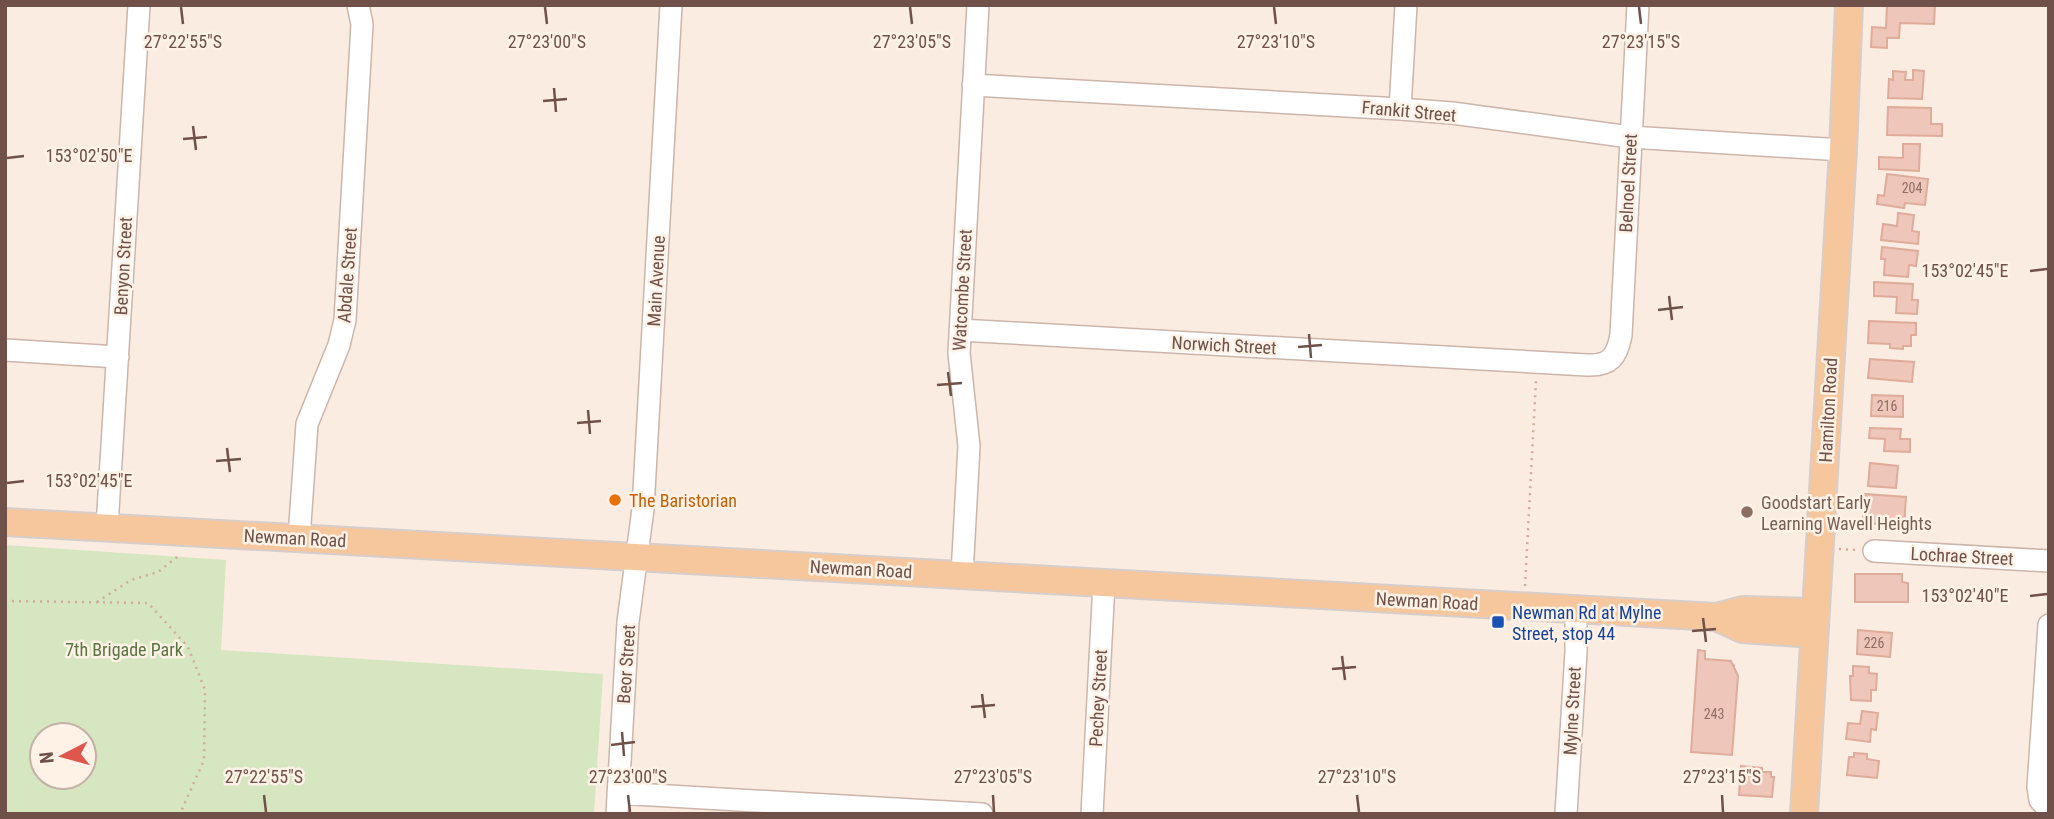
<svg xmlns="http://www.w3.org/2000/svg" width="2054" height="819" font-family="'Roboto Condensed',sans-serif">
	<rect width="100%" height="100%" fill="#faece0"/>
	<path fill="#d5e6c0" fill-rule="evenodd" d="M5,545L226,560L221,650L603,674L594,814H5ZM42,735H84V777H42Z"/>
	<path fill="#eec6ba" stroke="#dfab9b" stroke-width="2" d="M1887,5H1935L1934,24L1900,23L1899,38H1887V48L1871,47L1872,27L1886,28Z
		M1913,70L1924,71L1922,99L1888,98L1889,79L1893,80V71L1906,72L1905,80H1913Z
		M1888,107L1931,108V124H1942V136L1887,135Z
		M1903,144H1920L1919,171L1879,169V157L1903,158Z
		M1887,174L1928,179L1925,205L1905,203L1904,208L1877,204L1878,195L1884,196Z
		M1898,213L1914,215L1912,231L1919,232L1918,244L1881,240L1883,224L1897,226Z
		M1882,247L1918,251L1916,266L1909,265L1908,277L1884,275L1885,259H1881Z
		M1874,282L1913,284L1912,300H1918L1917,314L1896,313L1897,297L1874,296Z
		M1869,321L1916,323V335H1911V346H1903V349L1890,348V344L1868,343Z
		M1870,359L1914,362L1912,382L1868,378Z
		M1872,395L1903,396V417L1871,416Z
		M1870,428L1901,429L1900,439H1910V452L1884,451L1885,439L1869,438Z
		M1870,463L1898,466L1896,488L1868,486Z
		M1865,494L1906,497L1904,526L1863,523Z
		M1855,574H1902V582L1908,583V602H1855Z
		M1858,630L1892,633L1890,657L1857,654Z
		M1698,650L1705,651V659L1731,661L1738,676L1732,755L1691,752Z
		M1853,666L1869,667V673L1877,674L1876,690H1871V701L1851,700L1850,676H1853Z
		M1862,711L1878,713L1876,730L1871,729L1870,742L1846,739L1848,723L1860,724Z
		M1854,753L1867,754V759L1879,761L1877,778L1847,775L1849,757H1854Z
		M1741,766L1762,768V772H1771V777H1774L1772,797L1739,795Z"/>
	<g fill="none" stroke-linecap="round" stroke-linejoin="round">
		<g stroke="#ccb5ab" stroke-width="24">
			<path id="minor" d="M973,85L1400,109L1452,113L1630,137L1843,150
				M1400,109L1406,5
				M960,330L1587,365C1610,366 1617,357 1621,335L1638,5
				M5,350L118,357
				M107,527L139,5
				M299,538L307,424L339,345L345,320L362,24L358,5
				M1874,551L2049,561
				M962,575L969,446L959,353L978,5
				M2049,625L2038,787L2040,800L2049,810
				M618,793L982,814
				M617,814L628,622L643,509L671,5
				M1092,814L1104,583
				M1566,814L1576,652V609"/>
		</g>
		<g stroke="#d7cecc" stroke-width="30">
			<path id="major" d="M5,522L1716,617L1743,610L1815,612
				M1716,617L1742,629L1814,634
				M1804,814L1843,150L1849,5"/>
		</g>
		<path stroke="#d2aa9e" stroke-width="2.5" stroke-dasharray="2 5" stroke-linecap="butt" d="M1839,549L1857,550
			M1525,586L1536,380
			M5,601L148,603L188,647L205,690L204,760L180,814
			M97,602L131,580L158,572L181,554
			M1733,666L1736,664"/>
		<use href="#minor" stroke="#fff" stroke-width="21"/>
		<use href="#major" stroke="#f6c69c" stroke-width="26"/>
	</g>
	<path fill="none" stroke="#6f5149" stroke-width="2.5" d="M181,7L183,24M545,7L547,24M910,7L912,24M1274,7L1276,24M1639,7L1641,24M554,88L556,112M543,101L567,99M193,126L196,150M183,139L207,137M7,158L24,156M2030,271L2047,269M1669,296L1672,320M1658,310L1683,307M1309,334L1311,358M1298,347L1322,345M948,372L951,396M937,385L962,383M588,410L590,434M577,423L601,421M227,448L230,472M216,461L241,459M7,483L24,481M2030,596L2047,594M1703,618L1706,642M1692,631L1716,629M1342,656L1345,680M1332,669L1356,667M982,694L985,718M971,707L995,705M622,732L624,756M611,745L635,742M264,795L266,812M628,795L630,812M993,795L994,812M1357,795L1359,812M1722,795L1723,812"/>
	<circle fill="#e8710a" stroke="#fef1e6" stroke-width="2.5" cx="615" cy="500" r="7"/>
	<circle fill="#8d6e63" stroke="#fef1e6" stroke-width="2.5" cx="1747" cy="512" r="7"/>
	<rect fill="#1a4fb4" stroke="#fef1e6" stroke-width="2.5" x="1491" y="615" width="14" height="14" rx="3.5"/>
	<g text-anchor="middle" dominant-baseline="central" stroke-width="5" stroke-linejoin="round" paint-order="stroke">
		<g font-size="14" fill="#8f6e65">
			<text x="1912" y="188">204</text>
			<text x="1887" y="406">216</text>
			<text x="1874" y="643">226</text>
			<text x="1714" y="714">243</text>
		</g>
		<g font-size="18" fill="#6f5149" stroke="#fef1e6">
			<text transform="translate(1409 111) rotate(5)">Frankit Street</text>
			<text transform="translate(1628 183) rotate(-87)">Belnoel Street</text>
			<text transform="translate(123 266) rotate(-87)">Benyon Street</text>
			<text transform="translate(347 275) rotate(-86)">Abdale Street</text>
			<text transform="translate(656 281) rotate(-87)">Main Avenue</text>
			<text transform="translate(962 290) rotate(-87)">Watcombe Street</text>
			<text transform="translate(1224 345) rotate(3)">Norwich Street</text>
			<text transform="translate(1828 410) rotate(-87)">Hamilton Road</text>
			<text transform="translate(295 538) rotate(3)">Newman Road</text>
			<text transform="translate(1962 556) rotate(3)">Lochrae Street</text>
			<text transform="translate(861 569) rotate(3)">Newman Road</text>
			<text transform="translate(1427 601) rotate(3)">Newman Road</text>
			<text transform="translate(626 664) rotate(-86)">Beor Street</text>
			<text transform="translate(1098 698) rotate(-87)">Pechey Street</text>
			<text transform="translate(1572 711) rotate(-87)">Mylne Street</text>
		</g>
		<g font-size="18" fill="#c56008" stroke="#fef1e6" text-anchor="start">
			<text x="629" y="500">The Baristorian</text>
		</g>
		<g font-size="18" fill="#785e54" stroke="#fef1e6" text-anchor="start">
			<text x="1761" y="502">Goodstart Early<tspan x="1761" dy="21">Learning Wavell Heights</tspan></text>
		</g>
		<g font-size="18" fill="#164399" stroke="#fef1e6" text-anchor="start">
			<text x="1512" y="612">Newman Rd at Mylne<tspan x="1512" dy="21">Street, stop 44</tspan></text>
		</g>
		<g font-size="18" fill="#597542" stroke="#fef1e6">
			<text x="124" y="649">7th Brigade Park</text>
		</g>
	</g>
	<g font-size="18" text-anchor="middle" fill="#6f5149" stroke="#fef1e6" stroke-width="5" stroke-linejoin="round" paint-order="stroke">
		<text x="183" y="48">27°22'55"S</text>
		<text x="547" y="48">27°23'00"S</text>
		<text x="912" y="48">27°23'05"S</text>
		<text x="1276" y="48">27°23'10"S</text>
		<text x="1641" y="48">27°23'15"S</text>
		<text x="89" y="162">153°02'50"E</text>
		<text x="1965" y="277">153°02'45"E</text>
		<text x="89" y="487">153°02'45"E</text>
		<text x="1965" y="602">153°02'40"E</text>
		<text x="264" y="783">27°22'55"S</text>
		<text x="628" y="783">27°23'00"S</text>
		<text x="993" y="783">27°23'05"S</text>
		<text x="1357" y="783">27°23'10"S</text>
		<text x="1722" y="783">27°23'15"S</text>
	</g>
	<rect width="2054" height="819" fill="none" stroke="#6f5149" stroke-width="14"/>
	<g transform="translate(63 756) rotate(264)"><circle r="33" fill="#fef1e6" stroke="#c5b1a7" stroke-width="2"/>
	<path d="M0-5L12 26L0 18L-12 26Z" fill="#de564c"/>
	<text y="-10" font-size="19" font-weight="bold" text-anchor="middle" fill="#6f5149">N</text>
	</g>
</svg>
